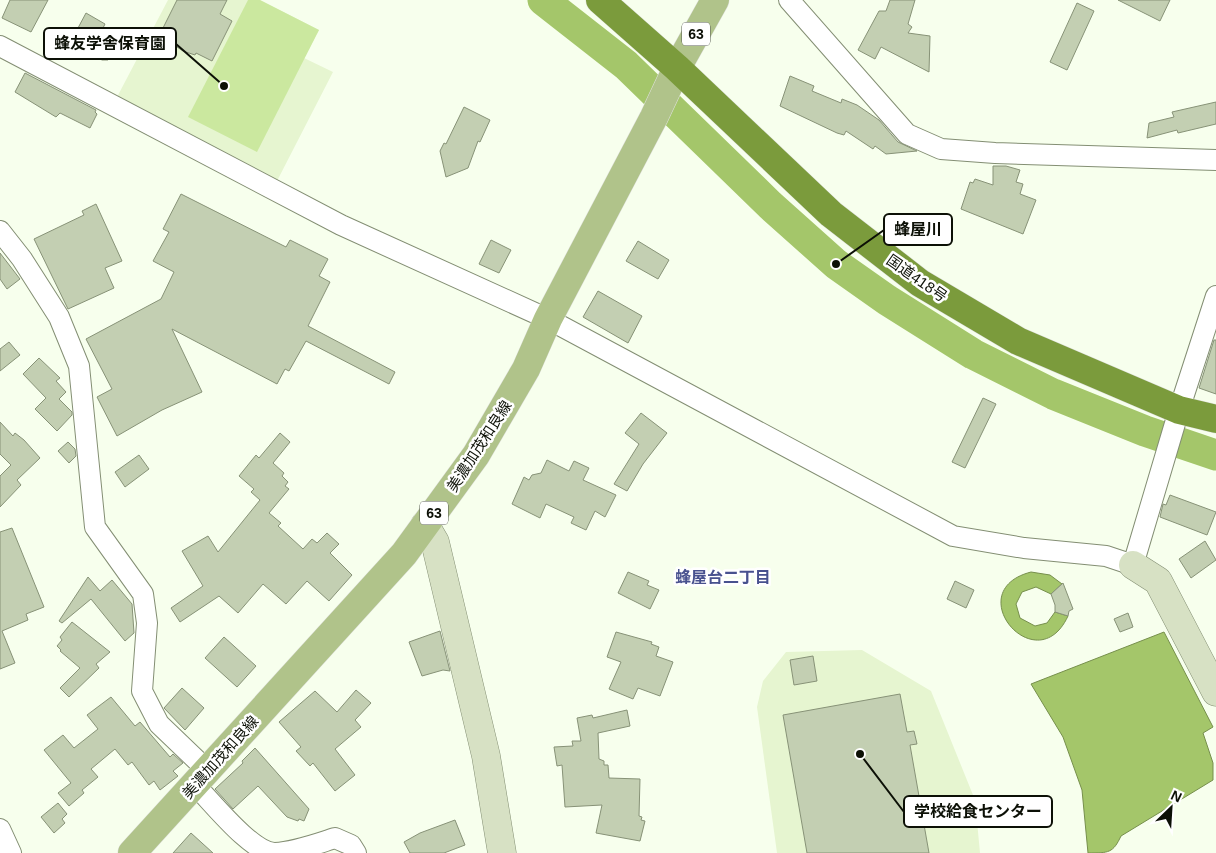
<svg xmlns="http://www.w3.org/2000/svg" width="1216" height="853" font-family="Helvetica,'Noto Sans JP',sans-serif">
	<rect width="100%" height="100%" fill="#f7ffed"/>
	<path fill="#e6f5d0" d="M168,0H260L319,30L304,58L333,72L277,181L116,99Z
		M862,650L931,691L975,800L980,853H777L757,707L763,681L786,652Z"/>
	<path fill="#cbe89f" d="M248,0H260L319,30L257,152L188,117Z"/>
	<path fill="#a4c66a" stroke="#768f4c" d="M1031,572L1050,575L1062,584L1051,594L1036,587L1022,592L1016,604L1020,618L1035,626L1047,623L1055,612L1068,616C1037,683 958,591 1031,572Z
		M1164,632L1213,727L1203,733L1213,763V780L1121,836C1113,853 1109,853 1088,853L1082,790L1063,737L1031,684Z"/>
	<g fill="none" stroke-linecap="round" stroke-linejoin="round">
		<path stroke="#a4c66a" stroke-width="31" d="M543,0L626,65L770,205L836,264L887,300L973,354L1053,394L1145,431L1216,455"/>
	</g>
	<path fill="#c3cfb2" stroke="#879277" d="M10,0H48L31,32L2,18Z
		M177,0H227L220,14L232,21L212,61L196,53L195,55L183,51L174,45L175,42L160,34Z
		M890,0H915L908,24L912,27L908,33L930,36L929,72L881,47L875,59L858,50L879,11H886Z
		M1118,0H1170L1160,21Z
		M1077,3L1094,11L1067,70L1050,62Z
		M86,13L105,24L101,32L117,41L108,60H102L70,43Z
		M25,73L96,110L95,112L97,114L90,128L60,113L56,117L15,92Z
		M790,76L814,86L812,91L841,103L842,99L857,105L879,120L898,142L917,151L886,154L875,146L873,149L846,131L844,135L837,133L780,106Z
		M1216,102V124L1178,133L1177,130L1147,138L1149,123L1174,117L1172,112Z
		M464,107L490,120L480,142L478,141L468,168L446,177L440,151L444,143L446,144Z
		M993,166H1006L1020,170L1016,182L1023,184L1020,194L1036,200L1023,234L961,209L970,182L973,183L975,179L993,185Z
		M181,194L286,247L290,240L328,259L319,276L330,282L308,326L395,372L389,384L306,341L289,371L285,369L277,384L172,329L202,392L162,410L117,436L97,397L112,389L86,339L161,299L174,272L153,261L169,232L163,229Z
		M96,204L122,261L105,268L114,288L68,309L34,239L84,215L82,211Z
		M491,240L511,250L499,273L479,264Z
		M638,241L669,260L658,279L626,261Z
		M0,253L20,279L7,289L0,279Z
		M598,291L642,316L628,343L583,317Z
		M1214,340H1216V394L1199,388Z
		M9,342L20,355L0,371V349Z
		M39,358L60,378L56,381L66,392L59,399L72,412V415L57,431L35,409L46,398L23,374Z
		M983,398L996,404L965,468L952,462Z
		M641,413L667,433L643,464L627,491L614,484L639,444L625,433Z
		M0,422L13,436L15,433L24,440L40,458L17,480L21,485L0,507V476L11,465L0,454Z
		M280,433L290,442L273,463L284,473L282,476L288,482L285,486L289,489L269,513L281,523L278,526L303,549L312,539L317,543L327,533L339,544L330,553L352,575L329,601L307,581L286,604L263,584L238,613L219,596L180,622L171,608L203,586L182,551L208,536L218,552L260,500L251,492L254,489L239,476L256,455L259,458Z
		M68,442L75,449L76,456L69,463L58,451Z
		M139,455L149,469L125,487L115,472Z
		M547,460L569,471L574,461L589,468L583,480L616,495L605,517L595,511L586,530L571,523L574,517L546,504L540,518L512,504L524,477L529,480L532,475L541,473Z
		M1170,495L1216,512L1207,535L1160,517L1163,504L1166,505Z
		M12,528L44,607L26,614L28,620L2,631L15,663L0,669V532Z
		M1205,541L1216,560L1191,578L1179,559Z
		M628,572L649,581L647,585L659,590L650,609L618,593Z
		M88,577L100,591L112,580L132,604L134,633L125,641L91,599L62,623L59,621Z
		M955,581L974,590L966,608L947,599Z
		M1063,583L1073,609L1069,611L1068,616L1055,612V605L1051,594Z
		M1128,613L1133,627L1120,632L1114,619Z
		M72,622L110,652L96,664L99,668L69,697L60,688L80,668L60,651L61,650L57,646L62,640L60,637Z
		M440,631L450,671L443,670L422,676L409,642Z
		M616,632L652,642L651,644L659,647L656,656L673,662L660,696L638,688L633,699L609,689L621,662L607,657Z
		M224,637L256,666L237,687L205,658Z
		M813,656L817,681L794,685L790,660Z
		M182,688L204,708L185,730L164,708Z
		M356,690L371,703L355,720L361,727L335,749L355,775L335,791L313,763L310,766L296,751L301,747L279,722L315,691L337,712Z
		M900,694L907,732L914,731L917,744L910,745L929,853H807L783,715Z
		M111,697L135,726L140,722L170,757L173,754L183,763L173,771L178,776L160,790L154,781L149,785L132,762L128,765L115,749L91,769L98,777L82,790L84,793L69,806L58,793L71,783L44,750L63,735L74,748L98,729L87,715Z
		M627,710L630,726L598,733L599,759L604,761V765H608L609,778L640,779L639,816L642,817L641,820L645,821L640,841L596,833L602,805L565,807L562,765L557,766L554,747L573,746L572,741H581L577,718L592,715L593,718Z
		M255,748L309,809L304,821L299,819L298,821L287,817L258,786L233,809L215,789L243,763L242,761Z
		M58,803L67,814L62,819L65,823L54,833L41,817Z
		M455,820L465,845L444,853H410L404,842L420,833Z
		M191,833L213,853H173Z"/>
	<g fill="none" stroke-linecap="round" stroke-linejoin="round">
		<g stroke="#838e73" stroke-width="22">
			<path id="street" d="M789,0L907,134L941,149L995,153L1216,160
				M0,46L341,225L548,319L953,536L1024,548L1106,556L1133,565L1179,410L1216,296
				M0,231L22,259L59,317L79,366L95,527L143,594L147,623L142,691L159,724L208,771
				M195,785C212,802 252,853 275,853C295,852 316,844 335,838L351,845L356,853
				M0,829L11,853"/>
		</g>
		<g stroke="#838e73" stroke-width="29">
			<path id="secondary" d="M425,525L435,542L486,756L502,853
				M1133,565L1158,581L1216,692"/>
		</g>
		<g stroke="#e2e2e1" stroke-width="29">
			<path id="primary" d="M132,853L404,554L476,455L526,369L548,319L654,117L677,68L715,0"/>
		</g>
		<g stroke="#e2e2e1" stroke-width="29">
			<path id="highway" d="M600,0L677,68L831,214L920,283L1018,341L1179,410L1216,419"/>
		</g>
		<use href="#street" stroke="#fff" stroke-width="20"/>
		<use href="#secondary" stroke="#d7e1c4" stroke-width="28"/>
		<use href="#primary" stroke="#b0c38a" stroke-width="28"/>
		<use href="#highway" stroke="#7b9b3c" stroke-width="28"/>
	</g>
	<g text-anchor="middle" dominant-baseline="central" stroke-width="5" stroke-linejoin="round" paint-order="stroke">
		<g fill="#fff" stroke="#555851" stroke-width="1">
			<rect x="682" y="22.5" width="28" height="23" rx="4"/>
			<rect x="420" y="501.5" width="28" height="23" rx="4"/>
		</g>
		<g font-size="14" font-weight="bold" fill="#0c1006">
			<text x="696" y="34">63</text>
			<text x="434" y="513">63</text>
		</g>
		<g font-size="15" fill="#0c1006" stroke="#fff">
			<text transform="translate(917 278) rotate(35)">国道418号</text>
			<text transform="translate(479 446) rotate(-57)">美濃加茂和良線</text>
			<text transform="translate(220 757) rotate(-48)">美濃加茂和良線</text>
		</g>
		<g font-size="16" font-weight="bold" fill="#48518e" stroke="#fff">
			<text x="723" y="577">蜂屋台二丁目</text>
		</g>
	</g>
	<path fill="none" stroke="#0c1006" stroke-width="2" d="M224 86L176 44M836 264L884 230M860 754L904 812"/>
	<g fill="#0c1006" stroke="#fff" stroke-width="2">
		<circle cx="224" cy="86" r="5"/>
		<circle cx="836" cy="264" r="5"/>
		<circle cx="860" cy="754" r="5"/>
	</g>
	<g fill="#fff" stroke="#0c1006" stroke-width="2">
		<rect x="44" y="28" width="132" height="31" rx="5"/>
		<rect x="884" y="214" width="68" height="31" rx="5"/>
		<rect x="904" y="796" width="148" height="31" rx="5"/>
	</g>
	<g font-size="16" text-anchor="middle" font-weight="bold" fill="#0c1006">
		<text x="110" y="49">蜂友学舎保育園</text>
		<text x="918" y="235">蜂屋川</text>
		<text x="978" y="817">学校給食センター</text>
	</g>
	<g transform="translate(1171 808) rotate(25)" stroke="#ffffff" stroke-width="4" paint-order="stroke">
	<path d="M0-4L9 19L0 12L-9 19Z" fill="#0c1006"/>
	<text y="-8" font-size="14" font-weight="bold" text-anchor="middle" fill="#0c1006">N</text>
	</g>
</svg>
